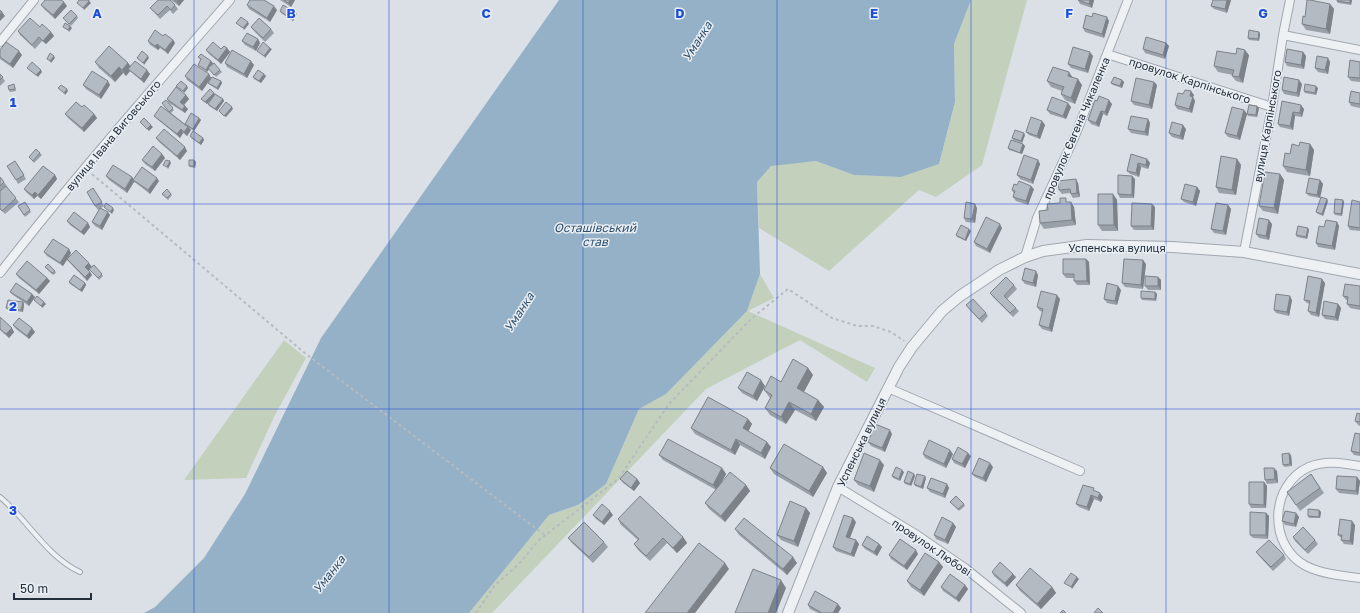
<svg xmlns="http://www.w3.org/2000/svg" width="1360" height="613" font-family="'Golos Text',sans-serif">
	<rect width="100%" height="100%" fill="#dbe0e6"/>
	<path fill="#c3d0bc" d="M971,0H1027L982,165L936,197L919,190L829,271L759,228L757,182L771,165L816,161L854,175L901,177L939,164L955,102L954,44Z
		M760,274L774,298L748,311L875,368L867,382L800,340L706,389L492,613H469L549,515L578,505L606,484L639,409L666,394L747,311Z
		M284,340L306,358L275,415L246,478L184,480Z"/>
	<path fill="#95b1c7" d="M559,0H971L954,44L955,102L939,164L901,177L854,175L816,161L771,166L757,182L760,274L747,311L666,394L639,409L606,484L578,505L549,515L469,613H144L155,607L204,558L245,494L321,338Z"/>
	<g fill="none" stroke-linecap="round" stroke-linejoin="round">
		<g stroke="#a1a7b0" stroke-width="6">
			<path id="service" d="M0,497C28,520 46,556 80,572"/>
		</g>
		<g stroke="#a1a7b0" stroke-width="10">
			<path id="minor" d="M1283,35L1360,50
				M0,42L34,0
				M1107,54L1272,107
				M1244,252L1272,107L1283,35L1290,0
				M1025,257L1037,218L1075,136L1128,0
				M0,273C73,179 151,90 230,0
				M888,388L1080,471
				M1360,466C1343,463 1325,460 1309,467C1269,485 1268,546 1306,566C1322,574 1343,576 1360,578
				M838,487L917,535L965,568L1021,613"/>
		</g>
		<g stroke="#a1a7b0" stroke-width="12">
			<path id="tertiary" d="M788,613L838,487L899,367L912,347L942,311L960,296L999,270L1025,257L1043,251L1087,245L1172,247L1244,252L1360,274"/>
		</g>
		<path stroke="#b6bbc0" stroke-width="2" stroke-dasharray="3 3" stroke-linecap="butt" d="M92,174L306,354L546,536
			M476,613L495,585L518,565L539,540L618,479L669,404L751,319L788,289L832,318L857,326H873L891,332L904,341"/>
		<use href="#service" stroke="#eef1f4" stroke-width="4"/>
		<use href="#minor" stroke="#eef1f4" stroke-width="8"/>
		<use href="#tertiary" stroke="#eef1f4" stroke-width="10"/>
	</g>
	<path fill="#9aa0a7" d="M171,0H184L179,6Z
		M280,0H295L291,7Z
		M1078,0H1094L1092,8L1080,4Z
		M1213,0H1231L1227,13L1214,9L1211,6Z
		M1352,0L1351,5L1338,3L1337,1Z
		M1330,4L1334,9L1330,34L1306,30L1302,24L1305,17Z
		M41,5L67,6L55,19L44,9Z
		M175,5L178,9L173,14L170,10L160,19L153,11L150,8Z
		M247,5L277,10L270,22L249,9Z
		M280,11L295,12L297,14L293,21L281,13Z
		M77,16L78,18L71,26L63,18Z
		M1092,17L1109,21L1104,38L1085,32L1083,28Z
		M40,27L54,36L46,44L42,41L35,49L20,35L18,31Z
		M251,27L271,29L274,33L265,42L254,31Z
		M1259,32L1260,34L1259,41L1249,40L1248,38Z
		M258,39L260,43L256,51L245,45L242,41Z
		M173,40L175,43L168,54L160,48L158,50L150,45L148,41Z
		M1166,43L1169,46L1165,59L1145,53L1143,49Z
		M227,48L230,52L221,64L209,54L206,50Z
		M0,50L22,55L13,68L0,59Z
		M1303,52L1306,56L1304,69L1287,66L1285,62Z
		M1236,54L1249,55L1243,83L1236,81L1232,76L1233,75L1218,72L1214,66Z
		M1093,56L1088,73L1071,68L1068,64Z
		M198,57L213,63L211,66L220,70L222,72L216,77L209,69L207,72L199,66L198,65L201,60Z
		M1328,58L1330,62L1328,74L1318,72L1315,68Z
		M95,62L128,63L131,66L150,74L144,83L130,71L126,76L123,73L115,82L99,68Z
		M1360,62V82L1351,81L1348,77Z
		M225,63L254,65L247,78L227,67Z
		M0,74L5,81L0,86Z
		M209,74L211,78L202,91L187,80L185,76Z
		M266,76L261,83L254,79L253,77Z
		M1072,77L1082,85L1075,104L1065,100L1061,94L1062,91L1051,87L1047,81Z
		M1122,80L1124,82L1122,88L1113,85L1111,83Z
		M221,81L222,83L218,90L210,85L208,83Z
		M1154,82L1157,85L1152,109L1134,105L1131,101Z
		M14,84L15,86L16,91L10,92L9,90Z
		M1302,84L1299,97L1284,94L1282,90Z
		M83,85H110L101,99L86,89Z
		M1318,88L1316,95L1305,93L1304,91Z
		M214,93L215,94L223,99L224,101L217,111L209,106L208,104L214,96L207,104L201,99Z
		M1360,93V108L1351,106L1349,102Z
		M1183,94L1194,95L1193,97L1195,101L1192,113L1177,109L1175,105Z
		M186,95L189,99L184,105L188,109L185,113L169,103L167,99Z
		M166,100L174,110L171,113L185,124L199,118L201,120L194,131L189,128L191,130L187,136L183,133L180,138L157,119L154,116L169,112Z
		M1097,101L1112,104L1107,116L1103,114L1099,127L1091,124L1088,120Z
		M1282,101L1304,109L1302,117L1295,116L1293,130L1280,127L1278,124Z
		M1257,106L1259,108L1257,117L1248,116L1247,114Z
		M82,107L94,114L97,118L84,132L68,118L65,114Z
		M1071,107L1066,119L1050,114L1047,110Z
		M1244,110L1247,114L1240,140L1228,137L1225,133Z
		M1148,119L1150,123L1148,136L1131,133L1128,129Z
		M1042,121L1045,125L1040,139L1029,135L1026,132Z
		M1186,129L1183,140L1172,137L1169,133Z
		M1025,135L1022,143L1013,140L1012,138Z
		M190,136L203,138L204,140L201,145L191,138Z
		M156,138L187,151L180,160L159,142Z
		M1023,144L1025,146L1022,154L1009,150L1008,148Z
		M1310,144L1314,150L1310,176L1287,172L1283,166L1290,154L1299,146Z
		M40,153L42,155L34,163L29,157Z
		M162,154L165,158L155,171L145,164L142,160Z
		M1131,154L1147,159L1150,163L1148,169L1141,167L1139,177L1130,174L1127,171Z
		M1237,159L1241,165L1236,195L1219,193L1216,187Z
		M194,160L196,162L195,168L190,167L189,166Z
		M1038,160L1040,164L1033,184L1020,179L1017,175Z
		M17,164L26,179L18,184L16,180Z
		M1280,174L1284,180L1278,214L1263,211L1259,206Z
		M55,175L57,179L41,199L37,196L34,199L27,193L24,189Z
		M106,176L132,177L133,179L159,181L150,194L136,183L134,182L127,193L109,180Z
		M1132,176L1135,179L1134,198H1120L1118,194Z
		M0,177L7,186L6,187L19,202L5,214L0,209Z
		M1320,180L1323,184L1320,198L1309,196L1306,193Z
		M1078,183L1080,197L1073,198L1070,193L1062,194L1059,190Z
		M1197,187L1200,191L1196,206L1184,202L1181,199Z
		M93,188L104,206L101,208L110,215L102,230L95,226L92,222L100,208L98,210L95,206Z
		M1034,189L1028,205L1016,201L1013,197L1014,194L1012,190Z
		M162,194H171L172,195L168,200Z
		M1113,194L1117,200L1118,231H1102L1098,225Z
		M1328,201L1323,216L1318,214L1316,212Z
		M25,202L31,212L25,217L18,206Z
		M1069,202L1074,207L1076,225L1044,229L1040,223L1048,210L1060,203Z
		M1344,202L1342,216L1335,215L1334,213Z
		M1360,202V231L1350,230L1348,226Z
		M1152,204L1155,207L1154,230H1134L1131,226Z
		M1228,205L1231,209L1226,235L1214,233L1211,229Z
		M977,208L975,223L966,222L964,218Z
		M67,221L88,223L90,227L84,235L70,225Z
		M1337,222L1339,226L1335,250L1318,247L1316,243Z
		M1272,224L1269,240L1259,238L1256,234Z
		M1002,228L990,253L976,246L974,242Z
		M1309,230L1307,239L1297,237L1296,235Z
		M971,231L966,241L957,237L956,235Z
		M69,249L71,253L68,258L92,267L94,265L103,276L99,280L90,269L89,270L92,275L87,281L70,263L67,260L63,266L47,256L44,252Z
		M1086,259L1089,262L1090,285H1077L1074,281V278H1066L1063,274Z
		M1146,264L1143,289L1125,287L1122,283Z
		M45,267L55,271L56,273L53,275Z
		M16,274L47,278L50,281L39,294L19,278Z
		M1038,275L1036,287L1025,284L1022,280Z
		M1158,277L1161,280V290H1148L1145,286Z
		M69,282L85,283L86,285L82,292L70,284Z
		M1325,283L1319,317L1311,315L1308,311L1310,304L1307,303L1304,300Z
		M1014,285L1017,289L1007,299L1019,311L1013,317L993,297L990,293Z
		M1360,286V310L1350,308L1347,304L1348,300H1346L1343,296Z
		M1121,290L1117,305L1107,303L1104,299Z
		M10,292L32,294L35,297L29,306L13,295Z
		M1155,292L1157,294L1156,301L1142,300L1141,298Z
		M1060,299L1052,332L1042,329L1039,325L1043,312L1040,311L1037,307Z
		M1292,300L1289,316L1276,313L1274,310Z
		M23,302L24,304L23,312L8,310L6,308Z
		M1338,304L1341,308L1338,321L1325,319L1322,315Z
		M966,305L986,313L988,316L982,323L969,309Z
		M0,317L14,332L9,338L0,330Z
		M13,325L35,332L29,339L16,329Z
		M808,368L813,375L804,392L818,400L824,407L816,421L795,410L786,424L770,415L765,408L770,398L764,390Z
		M765,386L757,401L742,393L738,388Z
		M1360,414V426L1358,425L1355,421Z
		M748,419L752,424L748,431L771,447L765,459L740,445L735,455L695,434L691,428Z
		M892,434L885,452L871,446L868,442Z
		M1360,434V456L1354,455L1351,451Z
		M923,454H953L946,468L925,458Z
		M659,455L722,468L726,474L720,485H746L750,491L725,522L709,509L705,503L716,490L663,460Z
		M1291,455L1292,466L1285,467L1283,465Z
		M971,456L965,468L954,463L952,459Z
		M884,465L874,492L858,485L854,480Z
		M823,467L827,473L813,497L774,474L770,468Z
		M993,467L986,482L975,477L972,474Z
		M1277,471L1278,483L1267,484L1265,480Z
		M904,472L900,481L893,478L892,476Z
		M914,474L915,476L911,486L905,484L904,482Z
		M1311,474L1324,493L1300,511L1287,492Z
		M1357,477L1360,481L1358,495L1339,493L1336,489Z
		M926,478L923,489L915,486L914,484Z
		M620,479H637L640,483L634,491L623,483Z
		M1264,482L1267,486L1266,508H1251L1249,504Z
		M947,484L949,488L945,498L930,492L927,488Z
		M1096,491L1103,497L1101,502L1094,499L1089,511L1079,507L1076,504Z
		M950,502L964,504L965,506L959,511Z
		M806,508L810,513L798,547L781,540L777,535Z
		M1319,510L1321,512L1320,518H1309L1308,516Z
		M1266,513L1269,516L1268,539L1253,538L1250,535Z
		M1296,513L1299,517L1296,527L1285,525L1282,521Z
		M593,515H613L604,525L596,519Z
		M618,519L683,537L687,543L677,553L667,543L650,561L638,550L634,544L638,540L621,525Z
		M856,522L850,538L856,540L859,544L854,557L836,551L833,547Z
		M953,523L956,527L948,544L936,539L934,535Z
		M1355,525L1353,545L1344,544L1341,540V538L1338,535Z
		M735,529L797,563L787,575L739,535Z
		M1293,537L1315,540L1318,544L1308,554L1295,541Z
		M568,538L604,542L608,547L593,563L572,543Z
		M879,544L882,547L877,556L865,549L862,545Z
		M1256,552L1284,555L1286,559L1273,571L1259,556Z
		M918,554L907,570L891,559L889,555Z
		M939,562L943,567L924,596L911,587L907,581Z
		M992,572L1013,574L1016,577L1007,587L994,576Z
		M965,585L968,589L959,602L943,591L941,587Z
		M1016,585L1052,587L1056,593L1041,609L1020,591Z
		M808,605L841,608L838,613H818L810,609Z"/>
	<path fill="#7d8288" d="M178,0H184L179,6L177,2Z
		M290,0H295L291,7L288,3Z
		M1090,0H1094L1092,8L1089,4Z
		M1227,0H1231L1227,13L1225,9Z
		M1350,0H1352L1351,5L1350,3Z
		M89,1L91,3L84,10L83,8Z
		M64,2L67,6L55,19L53,15Z
		M1330,4L1334,9L1330,34L1326,29Z
		M274,6L277,10L270,22L267,18Z
		M2,12L5,16L0,21V15Z
		M295,12L297,14L293,21L291,19Z
		M1107,17L1109,21L1104,38L1102,34Z
		M248,22L249,24L244,30L243,28Z
		M70,26L72,28L69,32L68,30Z
		M51,32L54,36L46,44L43,41Z
		M1259,32L1260,34L1259,41L1258,39Z
		M258,39L260,43L256,51L253,47Z
		M173,40L175,43L168,54L165,50Z
		M1166,43L1169,46L1165,59L1163,55Z
		M157,44L160,48L158,50L155,46Z
		M227,48L230,52L221,64L218,60Z
		M270,48L272,49L265,58L264,56Z
		M1245,50L1249,55L1243,83L1239,77Z
		M19,51L22,55L13,68L10,64Z
		M1090,52L1093,56L1088,73L1085,69Z
		M1303,52L1306,56L1304,69L1301,65Z
		M54,56L55,58L51,63L50,61Z
		M148,56L149,58L144,65L143,63Z
		M1328,58L1330,62L1328,74L1325,70Z
		M211,61L213,63L207,72L206,70Z
		M251,61L254,65L247,78L244,74Z
		M128,63L132,69H128L130,71L126,76L122,70Z
		M119,67L123,73L115,82L111,76Z
		M41,70L42,72L38,77L36,75Z
		M147,70L150,74L144,83L141,79Z
		M1069,72L1073,78L1068,76Z
		M209,74L211,78L202,91L199,87Z
		M264,74L266,76L261,83L259,81Z
		M1078,79L1082,85L1075,104L1071,98Z
		M1122,80L1124,82L1122,88L1120,86Z
		M1299,80L1302,84L1299,97L1297,93Z
		M108,81L110,85L101,99L99,95Z
		M221,81L222,83L218,90L217,88Z
		M1154,82L1157,85L1152,109L1149,105Z
		M187,86L188,88L184,93L183,91Z
		M1316,86L1318,88L1316,95L1315,93Z
		M67,89L68,91L65,95L64,93Z
		M1191,91L1194,95L1193,97L1195,101L1192,113L1189,109L1190,96Z
		M214,93L215,94L207,104L205,102Z
		M186,95L189,99L183,106L180,102Z
		M223,99L224,101L217,111L215,109Z
		M1109,100L1112,104L1107,116L1105,112Z
		M1068,103L1071,107L1066,119L1063,116Z
		M1301,105L1304,109L1302,117L1300,113Z
		M185,106L188,109L185,113L182,110Z
		M1257,106L1259,108L1257,117L1256,115Z
		M232,107L233,109L226,117L224,116Z
		M1244,110L1247,114L1240,140L1237,136Z
		M1101,111L1103,114L1099,127L1096,123Z
		M1293,112L1295,116L1293,130L1290,126Z
		M94,114L97,118L84,132L82,128Z
		M199,118L201,120L194,131L193,129Z
		M1148,119L1150,123L1148,136L1145,132Z
		M1042,121L1045,125L1040,139L1037,136Z
		M151,125L153,127L149,131L147,129Z
		M1183,125L1186,129L1183,140L1180,136Z
		M188,127L191,130L187,136L184,132Z
		M181,129L183,133L180,138L177,134Z
		M1024,133L1025,135L1022,143L1021,141Z
		M203,138L204,140L201,145L199,143Z
		M1023,144L1025,146L1022,154L1020,153Z
		M1310,144L1314,150L1310,176L1306,170Z
		M185,147L187,151L180,160L177,156Z
		M162,154L165,158L155,171L152,167Z
		M1147,159L1150,163L1148,169L1146,165Z
		M1237,159L1241,165L1236,195L1232,190Z
		M194,160L196,162L195,168L194,166Z
		M1038,160L1040,164L1033,184L1031,180Z
		M170,161L171,163L168,169L167,167Z
		M1138,163L1141,167L1139,177L1136,173Z
		M1280,174L1284,180L1278,214L1274,208Z
		M55,175L57,179L41,199L38,195Z
		M1132,176L1135,179L1134,198L1132,195Z
		M132,177L135,181L133,180L134,182L127,193L125,189Z
		M157,178L159,181L150,194L148,190Z
		M1076,179L1078,183L1080,197L1077,193Z
		M1320,180L1323,184L1320,198L1317,195Z
		M1031,186L1034,189L1028,205L1026,201Z
		M1197,187L1200,191L1196,206L1193,202Z
		M35,192L37,196L34,199L32,195Z
		M1113,194L1117,200L1118,231L1114,225Z
		M1327,199L1328,201L1323,216L1322,214Z
		M1343,200L1344,202L1342,216L1341,214Z
		M1071,202L1074,207L1076,225L1072,220Z
		M975,204L977,208L975,223L972,219Z
		M1152,204L1155,207L1154,230L1151,226Z
		M1228,205L1231,209L1226,235L1223,231Z
		M113,208L114,210L112,214L110,212Z
		M108,212L110,215L102,230L100,226Z
		M1269,220L1272,224L1269,240L1266,236Z
		M1337,222L1339,226L1335,250L1332,246Z
		M88,223L90,227L84,235L81,232Z
		M1000,224L1002,228L990,253L987,249Z
		M1308,228L1309,230L1307,239L1306,237Z
		M969,229L971,231L966,241L965,240Z
		M69,249L71,253L63,266L60,263Z
		M1086,259L1089,262L1090,285L1087,281Z
		M1143,260L1146,264L1143,289L1141,285Z
		M89,263L92,267L88,271L85,267Z
		M1036,271L1038,275L1036,287L1033,283Z
		M90,272L92,275L87,281L85,277Z
		M1158,277L1161,280V290L1158,286Z
		M47,278L50,281L39,294L36,290Z
		M1322,279L1325,283L1319,317L1316,313Z
		M85,283L86,285L82,292L80,290Z
		M1118,286L1121,290L1117,305L1115,301Z
		M1155,292L1157,294L1156,301L1155,299Z
		M32,294L35,297L29,306L27,302Z
		M1057,295L1060,299L1052,332L1049,328Z
		M1290,296L1292,300L1289,316L1287,312Z
		M23,302L24,304L23,312L21,310Z
		M44,302L46,304L42,308L41,306Z
		M1338,304L1341,308L1338,321L1335,317Z
		M12,328L14,332L9,338L6,334Z
		M32,328L35,332L29,339L27,336Z
		M808,368L813,375L802,395L797,388Z
		M761,380L765,386L757,401L753,396Z
		M818,400L824,407L816,421L811,414Z
		M789,402L795,410L786,424L781,417Z
		M748,419L752,424L747,434L743,428Z
		M890,430L892,434L885,452L882,448Z
		M736,439L740,445L735,455L731,450Z
		M767,442L771,447L765,459L761,453Z
		M950,450L953,454L946,468L944,464Z
		M968,453L971,456L965,468L962,464Z
		M1289,453L1291,455L1292,466L1290,464Z
		M880,460L884,465L874,492L870,486Z
		M990,463L993,467L986,482L983,478Z
		M823,467L827,473L813,497L809,491Z
		M722,468L726,474L717,490L713,485Z
		M1274,468L1277,471L1278,483L1275,479Z
		M902,470L904,472L900,481L899,479Z
		M914,474L915,476L911,486L910,484Z
		M925,476L926,478L923,489L921,487Z
		M1357,477L1360,481L1358,495L1356,491Z
		M637,479L640,483L634,491L631,488Z
		M1264,482L1267,486L1266,508L1264,505Z
		M947,484L949,488L945,498L943,494Z
		M746,485L750,491L725,522L721,516Z
		M1100,493L1103,497L1101,502L1098,498Z
		M1091,495L1094,499L1089,511L1087,507Z
		M806,508L810,513L798,547L794,541Z
		M1319,510L1321,512L1320,518L1319,517Z
		M610,511L613,515L604,525L602,522Z
		M1266,513L1269,516L1268,539L1266,535Z
		M1296,513L1299,517L1296,527L1294,524Z
		M853,518L856,522L849,540L846,537Z
		M1352,521L1355,525L1353,545L1350,541Z
		M953,523L956,527L948,544L945,540Z
		M683,537L687,543L677,553L673,548Z
		M856,540L859,544L854,557L851,554Z
		M879,544L882,547L877,556L874,552Z
		M916,550L918,554L907,570L904,566Z
		M793,557L797,563L787,575L783,569Z
		M939,562L943,567L924,596L920,590Z
		M725,563L729,569L695,613H687Z
		M1013,574L1016,577L1007,587L1005,583Z
		M1077,577L1079,579L1072,589L1071,587Z
		M781,580L786,588L776,613H768Z
		M965,585L968,589L959,602L956,598Z
		M1052,587L1056,593L1041,609L1037,604Z
		M838,604L841,608L838,613H833Z"/>
	<path fill="#b3bac2" stroke="#7d8288" d="M45,0H61L64,2L53,15L41,5Z
		M79,0H89V1L83,8L77,3Z
		M158,0H170L175,5L171,10L167,6L158,15L150,8Z
		M174,0H178L177,2Z
		M250,0H264L274,6L267,18L247,5Z
		M284,0H290L288,3Z
		M1078,0H1090L1089,4Z
		M1213,0H1227L1225,9L1211,6Z
		M1307,0H1310L1330,4L1326,29L1302,24L1303,16L1305,17Z
		M1337,0H1350V3L1337,1Z
		M283,5L295,12L291,19L280,11Z
		M0,10L2,12L0,15Z
		M71,10L77,16L69,24L63,18Z
		M1093,13L1107,17L1102,34L1083,28L1086,15L1092,17Z
		M241,17L248,22L243,28L236,23Z
		M30,18L40,27L42,24L51,32L43,41L39,37L32,45L18,31Z
		M259,18L271,29L263,38L251,27Z
		M65,23L70,26L68,30L63,27Z
		M155,30L163,36L165,34L173,40L165,50L157,44L155,46L148,41Z
		M1249,30L1259,32L1258,39L1248,38Z
		M247,33L258,39L253,47L242,41Z
		M1146,37L1166,43L1163,55L1143,49Z
		M6,42L19,51L10,64L0,57V50Z
		M213,42L221,49L224,46L227,48L218,60L206,50Z
		M263,42L270,48L264,56L257,51Z
		M109,46L128,63L122,70L119,67L111,76L95,62Z
		M1073,47L1090,52L1085,69L1068,64Z
		M1237,48L1245,50L1239,77L1232,76L1234,70L1214,66L1217,51L1236,54Z
		M1287,49L1303,52L1301,65L1285,62Z
		M232,50L251,61L244,74L225,63Z
		M142,51L148,56L143,63L137,58Z
		M50,53L54,56L50,61L47,59Z
		M201,54L211,61L206,70L198,65L201,59L198,57Z
		M1317,56L1328,58L1325,70L1315,68Z
		M1350,60L1360,62V78L1348,77Z
		M135,61L147,70L141,79L128,69Z
		M32,62L41,70L36,75L27,68Z
		M214,63L220,70L214,75L208,68Z
		M194,64L209,74L199,87L185,76Z
		M1053,67L1069,72L1068,76L1078,79L1071,98L1061,94L1064,87L1047,81Z
		M258,70L264,74L259,81L253,77Z
		M92,71L108,81L99,95L83,85Z
		M0,74L3,77L0,80Z
		M212,77L221,81L217,88L208,83Z
		M1114,77L1122,80L1120,86L1111,83Z
		M1284,77L1299,80L1297,93L1282,90Z
		M1136,78L1154,82L1149,105L1131,101Z
		M181,81L187,86L183,91L176,86Z
		M14,84L15,89L9,90L8,86Z
		M1305,84L1316,86L1315,93L1304,91Z
		M61,85L67,89L64,93L58,88Z
		M176,87L186,95L180,102L185,106L182,110L167,99Z
		M210,89L214,93L205,102L201,99Z
		M1185,90L1191,91L1190,96L1193,97L1189,109L1175,105L1178,93L1183,94Z
		M1351,91L1360,93V104L1349,102Z
		M215,94L223,99L215,109L208,104Z
		M1099,96L1109,100L1105,112L1101,111L1096,123L1088,120L1095,100L1097,101Z
		M1052,97L1068,103L1063,116L1047,110Z
		M166,100L173,108L169,112L162,103Z
		M1282,101L1301,105L1300,113L1293,112L1290,126L1278,124Z
		M76,102L82,107L84,105L94,114L82,128L65,114Z
		M226,102L232,107L224,116L219,111Z
		M1249,105L1257,106L1256,115L1247,114Z
		M161,106L188,127L184,132L181,129L177,134L154,116Z
		M1232,107L1244,110L1237,136L1225,133Z
		M191,113L199,118L193,129L185,124Z
		M1131,116L1148,119L1145,132L1128,129Z
		M1031,117L1042,121L1037,136L1026,132Z
		M144,118L151,125L147,129L140,122Z
		M1172,122L1183,125L1180,136L1169,133Z
		M164,129L185,147L177,156L156,138Z
		M1015,130L1024,133L1021,141L1012,138Z
		M193,131L203,138L199,143L190,136Z
		M1011,140L1023,144L1020,153L1008,148Z
		M1300,142L1310,144L1306,170L1283,166L1285,153L1290,154L1292,144L1299,146Z
		M153,146L162,154L152,167L142,160Z
		M36,149L40,153L33,161L29,157Z
		M1131,154L1147,159L1146,165L1138,163L1136,173L1127,171Z
		M1024,155L1038,160L1031,180L1017,175Z
		M1221,156L1237,159L1232,190L1216,187Z
		M166,160L170,161L167,167L163,165Z
		M189,160H194V166H189Z
		M15,161L24,175L16,180L7,166Z
		M113,165L132,177L125,189L106,176Z
		M43,166L55,175L38,195L35,192L32,195L24,189Z
		M142,167L157,178L148,190L133,180Z
		M1265,172L1280,174L1274,208L1259,206Z
		M1118,175L1132,176V195L1118,194Z
		M0,177L4,182L0,186Z
		M1309,178L1320,180L1317,195L1306,193Z
		M1076,179L1077,193L1071,194L1070,189L1059,190L1058,181Z
		M1019,181L1031,186L1026,201L1013,197L1015,191L1012,190L1014,184L1017,185Z
		M1185,184L1197,187L1193,202L1181,199Z
		M6,186L16,198L2,211L0,208V191Z
		M93,188L102,202L95,206L87,192Z
		M167,189L171,194L167,198L162,194Z
		M1098,194H1113L1114,225H1098Z
		M1321,197L1327,199L1322,214L1316,212Z
		M1060,198H1066V202H1071L1072,220L1040,223L1039,211L1048,210L1047,204L1060,203Z
		M1335,199L1343,200L1341,214L1334,213Z
		M1352,200L1360,202V228L1348,226Z
		M25,202L30,210L24,215L18,206Z
		M966,202L975,204L972,219L964,218Z
		M106,203L113,208L110,212L104,207Z
		M1132,203L1152,204L1151,226H1131Z
		M1216,203L1228,205L1223,231L1211,229Z
		M100,208L108,212L100,226L92,222Z
		M74,212L88,223L81,232L67,221Z
		M986,217L1000,224L987,249L974,242Z
		M1259,218L1269,220L1266,236L1256,234Z
		M1326,220L1337,222L1332,246L1316,243L1319,226L1324,227Z
		M961,225L969,229L965,240L956,235Z
		M1298,226L1308,228L1306,237L1296,235Z
		M53,239L69,249L60,263L44,252Z
		M76,250L89,263L85,267L90,272L85,277L67,259Z
		M1063,259H1086L1087,281H1074V274H1063Z
		M1124,259L1143,260L1141,285L1122,283Z
		M27,261L47,278L36,290L16,274Z
		M48,264L55,271L52,273L45,267Z
		M94,265L102,274L98,278L89,269Z
		M1025,268L1036,271L1033,283L1022,280Z
		M74,275L85,283L80,290L69,282Z
		M1145,276L1158,277V286H1145Z
		M1308,276L1322,279L1316,313L1308,311L1310,301L1304,300Z
		M1006,277L1014,285L1004,296L1016,308L1010,313L990,293Z
		M16,283L32,294L27,302L10,292Z
		M1107,283L1118,286L1115,301L1104,299Z
		M1345,284L1360,286V306L1347,304L1348,297L1343,296Z
		M1041,291L1057,295L1049,328L1039,325L1043,309L1037,307Z
		M1141,291L1155,292V299L1141,298Z
		M1276,294L1290,296L1287,312L1274,310Z
		M37,296L44,302L41,306L34,300Z
		M973,299L986,313L979,319L966,305Z
		M8,300L23,302L21,310L6,308Z
		M1324,301L1338,304L1335,317L1322,315Z
		M0,317L12,328L6,334L0,329Z
		M19,318L32,328L27,336L13,325Z
		M793,359L808,368L797,388L818,400L811,414L789,402L781,417L765,408L772,395L764,390L771,376L781,382Z
		M747,372L761,380L753,396L738,388Z
		M708,397L748,419L743,428L767,442L761,453L736,439L731,450L691,428Z
		M1357,413L1360,414V422L1355,421Z
		M875,424L890,430L882,448L868,442Z
		M1355,433L1360,434V453L1351,451Z
		M668,439L722,468L713,485L659,455Z
		M929,440L950,450L944,464L923,454Z
		M784,444L823,467L809,491L770,468Z
		M958,447L968,453L962,464L952,459Z
		M864,453L880,460L870,486L854,480Z
		M1289,453L1290,464L1283,465L1282,454Z
		M979,458L990,463L983,478L972,474Z
		M896,467L902,470L899,479L892,476Z
		M1264,468H1274L1275,479L1265,480Z
		M627,471L637,479L631,488L620,479Z
		M908,471L914,474L910,484L904,482Z
		M730,472L746,485L721,516L705,503Z
		M917,474L925,476L921,487L914,484Z
		M1311,474L1320,488L1296,505L1287,492Z
		M1337,476L1357,477L1356,491L1336,489Z
		M931,478L947,484L943,494L927,488Z
		M1249,482H1264V505L1249,504Z
		M1083,485L1094,488L1093,490L1100,493L1098,498L1091,495L1087,507L1076,504Z
		M640,496L683,537L673,548L663,538L646,556L634,544L639,539L618,519Z
		M956,496L964,504L958,509L950,502Z
		M790,501L806,508L794,541L777,535Z
		M602,504L610,511L602,522L593,515Z
		M1308,509L1319,510V517L1308,516Z
		M1285,511L1296,513L1294,524L1282,521Z
		M1250,512L1266,513V535H1250Z
		M844,515L853,518L846,537L856,540L851,554L833,547Z
		M942,517L953,523L945,540L934,535Z
		M744,518L793,557L783,569L735,529Z
		M1340,519L1352,521L1350,541L1341,540L1342,535H1338Z
		M584,522L604,542L589,557L568,538Z
		M1303,527L1315,540L1305,550L1293,537Z
		M867,536L879,544L874,552L862,545Z
		M900,539L916,550L904,566L889,555Z
		M1269,540L1284,555L1271,567L1256,552Z
		M699,543L725,563L687,613H645Z
		M925,553L939,562L920,590L907,581Z
		M1000,562L1013,574L1005,583L992,572Z
		M1030,568L1052,587L1037,604L1016,585Z
		M753,569L781,580L768,613H735Z
		M1071,573L1077,577L1071,587L1064,583Z
		M950,574L965,585L956,598L941,587Z
		M815,591L838,604L833,613H822L808,605Z
		M1098,608L1103,613H1094Z
		M1063,610L1066,613H1060Z"/>
	<path fill="none" stroke="#1d4ed8" stroke-width="1" stroke-opacity="0.55" d="M194,0V613M389,0V613M583,0V613M777,0V613M971,0V613M1166,0V613M0,204H1360M0,409H1360"/>
	<g text-anchor="middle" dominant-baseline="central" stroke-width="3" stroke-linejoin="round" paint-order="stroke">
		<g font-size="11" fill="#252f3c" stroke="#eaeff4">
			<text transform="translate(1190 80) rotate(18)">провулок Карпінського</text>
			<text transform="translate(1267 126) rotate(-80)">вулиця Карпінського</text>
			<text transform="translate(1076 128) rotate(-67)">провулок Євгена Чикаленка</text>
			<text transform="translate(113 135) rotate(-50)">вулиця Івана Виговського</text>
			<text x="1117" y="247">Успенська вулиця</text>
			<text transform="translate(861 442) rotate(-64)">Успенська вулиця</text>
			<text transform="translate(932 547) rotate(34)">провулок Любові</text>
		</g>
		<g font-size="12" font-style="italic" fill="#30516f" stroke="#eaeff4">
			<text transform="translate(697 41) rotate(-57)">Уманка</text>
			<text x="595" y="227">Осташівський<tspan x="595" dy="14">став</tspan></text>
			<text transform="translate(519 312) rotate(-57)">Уманка</text>
			<text transform="translate(329 574) rotate(-52)">Уманка</text>
		</g>
	</g>
	<g font-size="13" text-anchor="middle" font-weight="bold" fill="#1d4ed8" stroke="#eaeff4" stroke-width="3" stroke-linejoin="round" paint-order="stroke">
		<text x="97" y="18">A</text>
		<text x="291" y="18">B</text>
		<text x="486" y="18">C</text>
		<text x="680" y="18">D</text>
		<text x="874" y="18">E</text>
		<text x="1069" y="18">F</text>
		<text x="1263" y="18">G</text>
		<text x="13" y="107">1</text>
		<text x="13" y="311">2</text>
		<text x="13" y="515">3</text>
	</g>
	<path d="M14 593v6h77v-6" fill="none" stroke="#252f3c" stroke-width="2"/>
	<text x="20" y="593" font-size="12" fill="#252f3c" stroke="#eaeff4" stroke-width="3" paint-order="stroke">50 m</text>
</svg>
